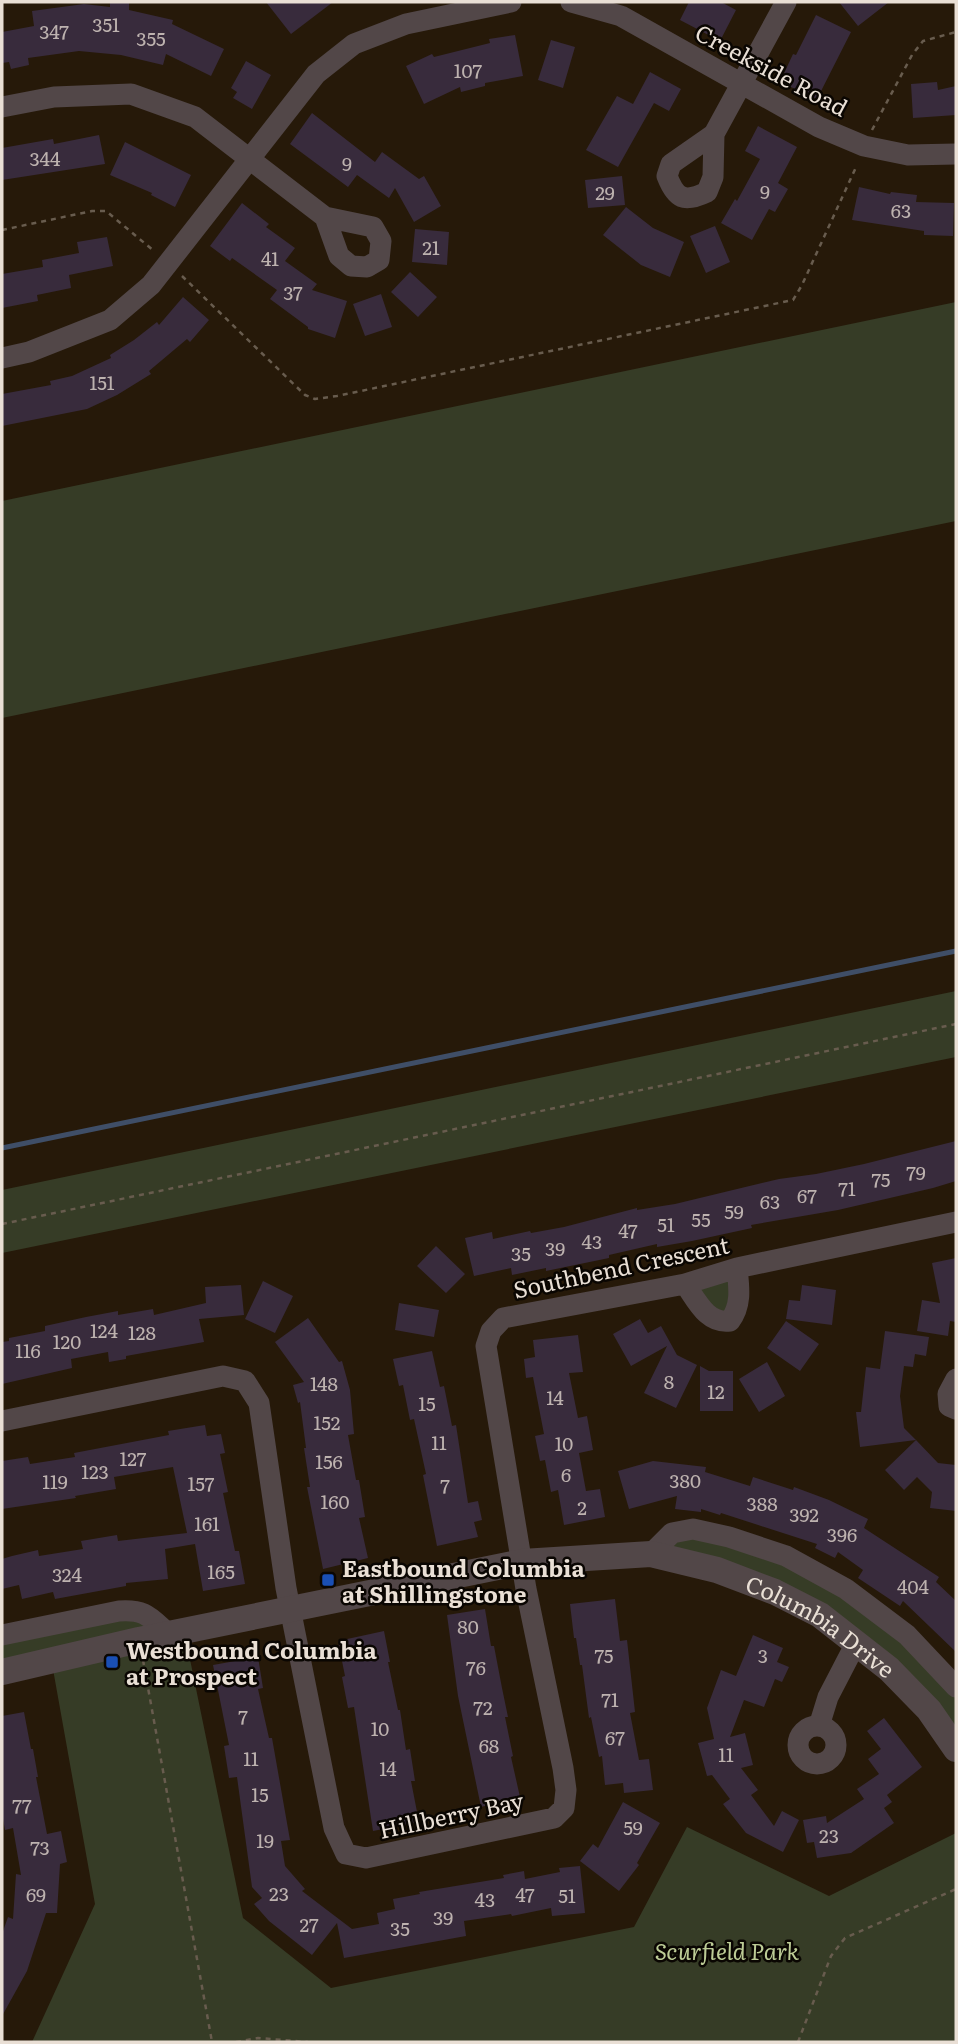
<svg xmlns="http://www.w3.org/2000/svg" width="958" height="2044" font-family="Literata,serif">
	<rect width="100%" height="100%" fill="#261909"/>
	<path fill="#363c26" d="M956,302V521L2,718V501Z
		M956,991V1057L2,1253V1190Z
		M737,1268L730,1321L685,1284Z
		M693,1529L846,1589L956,1687V1749L820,1615L651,1554Z
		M128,1606L184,1630L243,1918L331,1988L634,1927L687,1827L829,1896L956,1833V2042H32L95,1904L51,1658L2,1669V1628Z"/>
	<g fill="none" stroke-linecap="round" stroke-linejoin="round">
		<path stroke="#3f4e67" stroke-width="5" d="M2,1148L956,951"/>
	</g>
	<path fill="#382b3c" d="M110,2H129V10L173,20L172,24L224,49L211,76L166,54L163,65L121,55L79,51L28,58L29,65L11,69L9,62L2,63V32L34,26L32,11L84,4L110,7Z
		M266,2H333L291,34Z
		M689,2H721L736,10L720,41L680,20Z
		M839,2H889L858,26Z
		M816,15L851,32L817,99L780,82L793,54L796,55Z
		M515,35L523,76L485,83V86L461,92L460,87L424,104L406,66L432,54L434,57L490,43L489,39Z
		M551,40L575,47L563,88L538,80Z
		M246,61L271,75L252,109L233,98L237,92L231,88Z
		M650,72L681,89L669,111L654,103L618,167L586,150L617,96L633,104Z
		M937,82L938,90L956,86V115L913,118L911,84Z
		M312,113L375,162L382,152L419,179L424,176L441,206L414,222L395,188L389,198L357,175L348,187L290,144Z
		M758,126L797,147L778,183L788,189L775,212L769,209L752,240L721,223L735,199L737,201L760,159L745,151Z
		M99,135L105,164L2,180V148L53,139L54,144Z
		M125,142L191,175L175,207L151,195L152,193L110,175Z
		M622,176L625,205L588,208L585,180Z
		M859,187L890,194L891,192L917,195L916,202L954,203L953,236L924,235V231L852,220Z
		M242,203L269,224L266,227L295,248L285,261L317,284L312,290L347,301L335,338L308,329V327L270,299L277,290L232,258L230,261L210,246Z
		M626,207L653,228L684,242L670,277L641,265L603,235Z
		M715,226L730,262L706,273L690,236Z
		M415,229L449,232L447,265L412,262Z
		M107,237L113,266L69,275L71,288L37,295L38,301L2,308V274L43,267L42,260L79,253L77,242Z
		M410,272L437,297L418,317L391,292Z
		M381,294L392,327L365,336L353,304Z
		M183,297L209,320L190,342L187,339L149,371L151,374L117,395L87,409L2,426V394L51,385L50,381L72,376L111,358L110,355L134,340L157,322L159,325Z
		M956,1141V1181L933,1188L838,1210L751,1225L752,1228L692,1241L657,1247V1244L609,1255V1258L546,1271V1268L512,1275L511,1268L474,1276L465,1238L492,1232L493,1239L530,1231L531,1233L564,1227L637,1208V1210L675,1204L779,1179L816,1174L864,1164Z
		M436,1246L465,1274L446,1293L417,1266Z
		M956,1258V1322L950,1321L948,1336L917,1331L922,1300L940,1303L932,1263Z
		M263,1281L293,1296L275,1333L245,1319Z
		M241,1285L244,1315L199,1319L204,1342L126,1356V1359L109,1362L108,1352L71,1359L72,1368L2,1384V1342L9,1341V1338L45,1331V1326L86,1317L118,1311V1315L153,1309L154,1315L206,1303L205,1287Z
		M802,1285L836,1290L832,1325L786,1319L789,1300L800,1301Z
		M399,1303L439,1310L434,1337L395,1330Z
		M308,1318L339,1362L342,1361L350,1390L354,1434L348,1435L356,1480H359L365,1517L359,1518L368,1558L323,1569L307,1487H310L304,1448H306L300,1402L298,1403L293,1385L304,1382L275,1342Z
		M640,1319L648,1333L661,1326L677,1355L697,1365L676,1408L644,1393L667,1346L631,1366L613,1334Z
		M786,1321L819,1344L800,1371L767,1348Z
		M885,1331L929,1337L926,1356L915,1354L913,1367L904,1366L900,1396L904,1428L916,1440L860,1447L856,1412H861L866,1367L880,1369Z
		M578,1335L583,1372L569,1373L578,1418L587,1416L593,1450L579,1453L586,1491L600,1489L605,1517L564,1525L558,1490L551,1492L545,1460L540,1461L535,1436L544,1434L533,1377L526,1378L524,1359L535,1357L533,1340Z
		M432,1351L440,1387L444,1386L452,1426L456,1425L468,1503L478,1501L482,1520L474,1522L478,1537L437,1546L423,1475L426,1474L414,1419L410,1420L403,1385L399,1386L393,1359Z
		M767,1362L785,1396L759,1412L739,1379Z
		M700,1366L709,1371H733V1411H700Z
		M205,1425L207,1436L221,1434L225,1453L220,1454L228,1492L223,1493L235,1551H239L245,1584L203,1591L195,1544L165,1549L168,1579L126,1583V1586L55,1599L53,1592L22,1599L19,1585L2,1589V1559L12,1556L38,1550L39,1556L83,1549L81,1541L117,1535L118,1541L187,1533L173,1467L114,1477L116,1489L75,1496L76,1498L2,1509V1461L28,1457L30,1464L75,1457L74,1453L169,1435L168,1431Z
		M916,1440L938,1463L956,1465V1511L930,1508L932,1492L917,1477L904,1490L885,1470Z
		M653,1461L706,1467L705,1472L750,1486L753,1477L793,1490L794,1487L829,1500L868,1519L864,1528L939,1577L936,1582L956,1601V1652L903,1601L900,1606L858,1578L863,1570L838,1552L835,1558L815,1548L817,1544L721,1513L720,1515L701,1509V1512L675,1509L677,1496L629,1509L618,1471Z
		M615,1599L620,1641L627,1640L635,1712L630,1713L639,1760L649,1759L653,1790L624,1793L623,1783L605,1785L602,1756L599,1757L591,1717L589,1718L582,1665H580L576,1638H574L570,1604Z
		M485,1609L491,1646H494L502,1688L508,1717H505L513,1756L511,1757L520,1797L481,1807L458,1696L447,1615Z
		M384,1631L390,1662H388L398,1710H400L406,1750L410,1749L415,1781H411L419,1822L373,1831L354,1707L348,1708L342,1677L345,1676L338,1641Z
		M753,1635L783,1648L777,1662L789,1667L782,1682L775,1679L764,1707L744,1700L730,1737L745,1733L753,1765L741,1768L758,1790L751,1795L774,1826L782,1811L799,1820L783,1852L746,1833L723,1804L730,1799L712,1775L707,1776L698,1743L714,1739L707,1708L721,1670L736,1676Z
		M258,1657L263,1688L258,1689L269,1738H272L290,1840L281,1841L285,1866L305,1889L302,1891L352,1929L379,1924L377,1913L395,1909L393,1899L420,1894L419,1892L504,1878L503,1875L524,1871L525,1879L560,1872L559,1868L580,1866L585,1913L552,1916L551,1908L512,1916L511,1914L464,1921L466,1936L344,1958L337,1923L312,1955L269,1921L254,1904L262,1898L252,1887L237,1777L229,1778L224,1746L229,1745L213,1665Z
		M24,1712L31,1749H33L38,1777H36L47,1834L61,1831L67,1862L60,1864L57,1913H46L27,1971L2,2016V1934L8,1917L13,1919L16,1874L21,1875L13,1828L5,1830L2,1813V1716Z
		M884,1718L922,1767L887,1795L892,1802L884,1808L894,1823L851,1853L817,1858L814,1842L807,1843L803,1820L826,1816L827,1823L864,1799L857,1789L879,1774L868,1759L881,1749L867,1731Z
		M623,1802L660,1823L637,1863L639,1865L619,1891L580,1861L593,1844L598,1848Z"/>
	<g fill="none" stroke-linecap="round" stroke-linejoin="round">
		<path stroke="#685c4e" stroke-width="2.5" stroke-dasharray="5 5" stroke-linecap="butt" d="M872,130L912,55L923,41L956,32
			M2,230L92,211H106L154,251
			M182,276L305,395L315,399L337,396L793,300L802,285L857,165
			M2,1224L956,1024
			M143,1660L212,2042
			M236,2042L258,2038L308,2042
			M798,2042L831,1956L845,1938L956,1889"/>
		<path stroke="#524748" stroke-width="21" d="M571,2L621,16L819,127L864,146L908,155L956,154
			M2,107L54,97L131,94L195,117L325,217L339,256L351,266L367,267L379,260L381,241L373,227L325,217
			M714,134L671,164L667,176C676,199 684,203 707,192L713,177L714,134L786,2
			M2,358L29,352L110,320L151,285L316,74L354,44L406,24L511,2
			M685,1284C697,1301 707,1324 730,1321C742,1305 739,1287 737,1268
			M956,1379L948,1394L949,1406L956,1409
			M2,1421L223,1376L245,1381L259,1403L286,1588L334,1828L346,1854L366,1858L554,1818L564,1808L566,1790L563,1768L526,1589L486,1346L491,1331L503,1318L685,1284L737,1268L956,1222
			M651,1554L672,1533L693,1529L729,1537L786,1556L846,1589L907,1635L956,1687
			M2,1635L119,1611C147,1609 150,1618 170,1635
			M798 1745a19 19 0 1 1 38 0a19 19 0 1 1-38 0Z
			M819,1726L828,1697L856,1643"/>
		<path stroke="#524748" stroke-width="26" id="s1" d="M2,1672L139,1640L522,1562L651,1554L717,1570L775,1592L820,1615L889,1669L929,1710L956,1749"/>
	</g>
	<g fill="#1a4fb4" stroke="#0a0602" stroke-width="2.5">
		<rect x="321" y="1573" width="14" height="14" rx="3.5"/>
		<rect x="105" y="1655" width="14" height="14" rx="3.5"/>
	</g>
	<g text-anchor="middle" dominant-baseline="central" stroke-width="5" stroke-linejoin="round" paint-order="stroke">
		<g font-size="19" fill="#bdb2af">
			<text x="106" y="24">351</text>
			<text x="54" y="31">347</text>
			<text x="151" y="38">355</text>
			<text x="468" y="70">107</text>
			<text x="45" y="158">344</text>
			<text x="347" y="163">9</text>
			<text x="765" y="191">9</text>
			<text x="605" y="192">29</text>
			<text x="901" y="210">63</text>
			<text x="431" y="247">21</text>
			<text x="270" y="258">41</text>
			<text x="293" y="292">37</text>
			<text x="102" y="382">151</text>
			<text x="916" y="1172">79</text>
			<text x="881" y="1179">75</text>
			<text x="847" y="1188">71</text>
			<text x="807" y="1195">67</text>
			<text x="770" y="1201">63</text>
			<text x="734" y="1211">59</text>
			<text x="701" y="1219">55</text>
			<text x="666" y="1224">51</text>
			<text x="628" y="1230">47</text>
			<text x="592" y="1241">43</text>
			<text x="555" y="1248">39</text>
			<text x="521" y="1253">35</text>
			<text x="104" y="1330">124</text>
			<text x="142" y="1332">128</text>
			<text x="67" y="1341">120</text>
			<text x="28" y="1350">116</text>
			<text x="669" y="1381">8</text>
			<text x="324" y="1383">148</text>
			<text x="716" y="1391">12</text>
			<text x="555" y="1397">14</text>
			<text x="427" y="1403">15</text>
			<text x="327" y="1422">152</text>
			<text x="439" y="1442">11</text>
			<text x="564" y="1443">10</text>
			<text x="133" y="1458">127</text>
			<text x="329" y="1461">156</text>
			<text x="95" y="1471">123</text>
			<text x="566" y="1474">6</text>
			<text x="685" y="1480">380</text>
			<text x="55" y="1481">119</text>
			<text x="201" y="1483">157</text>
			<text x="445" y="1485">7</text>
			<text x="335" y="1501">160</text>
			<text x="762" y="1503">388</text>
			<text x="582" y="1507">2</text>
			<text x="804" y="1514">392</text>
			<text x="207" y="1523">161</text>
			<text x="842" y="1534">396</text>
			<text x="221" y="1571">165</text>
			<text x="67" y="1574">324</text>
			<text x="913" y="1586">404</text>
			<text x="468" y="1626">80</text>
			<text x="604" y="1655">75</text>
			<text x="763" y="1655">3</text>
			<text x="476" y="1667">76</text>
			<text x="610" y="1699">71</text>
			<text x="483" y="1707">72</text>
			<text x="243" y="1716">7</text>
			<text x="380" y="1728">10</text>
			<text x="615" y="1737">67</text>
			<text x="489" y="1745">68</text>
			<text x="726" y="1754">11</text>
			<text x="251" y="1758">11</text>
			<text x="388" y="1768">14</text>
			<text x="260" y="1794">15</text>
			<text x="22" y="1805">77</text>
			<text x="633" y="1827">59</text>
			<text x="829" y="1835">23</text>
			<text x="265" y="1840">19</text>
			<text x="40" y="1847">73</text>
			<text x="279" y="1893">23</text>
			<text x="36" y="1894">69</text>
			<text x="525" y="1894">47</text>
			<text x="567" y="1895">51</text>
			<text x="485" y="1899">43</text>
			<text x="443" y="1917">39</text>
			<text x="309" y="1924">27</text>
			<text x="400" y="1928">35</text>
		</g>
		<g font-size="23" fill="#e9dfd5" stroke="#0a0602">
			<text transform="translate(772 69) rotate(28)">Creekside Road</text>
			<text transform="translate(621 1266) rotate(-12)">Southbend Crescent</text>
			<text stroke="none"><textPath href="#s1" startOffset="847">Columbia Drive</textPath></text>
			<text transform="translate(451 1814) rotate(-12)">Hillberry Bay</text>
		</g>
		<g font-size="23" font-weight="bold" fill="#e9dfd5" stroke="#0a0602" text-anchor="start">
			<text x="342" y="1567">Eastbound Columbia<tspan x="342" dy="26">at Shillingstone</tspan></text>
			<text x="126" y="1649">Westbound Columbia<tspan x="126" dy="26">at Prospect</tspan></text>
		</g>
		<g font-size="23" font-style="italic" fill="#bdcc96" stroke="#0a0602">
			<text x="727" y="1950">Scurfield Park</text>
		</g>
	</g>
	<rect width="958" height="2044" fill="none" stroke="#e9dfd5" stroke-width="7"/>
</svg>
